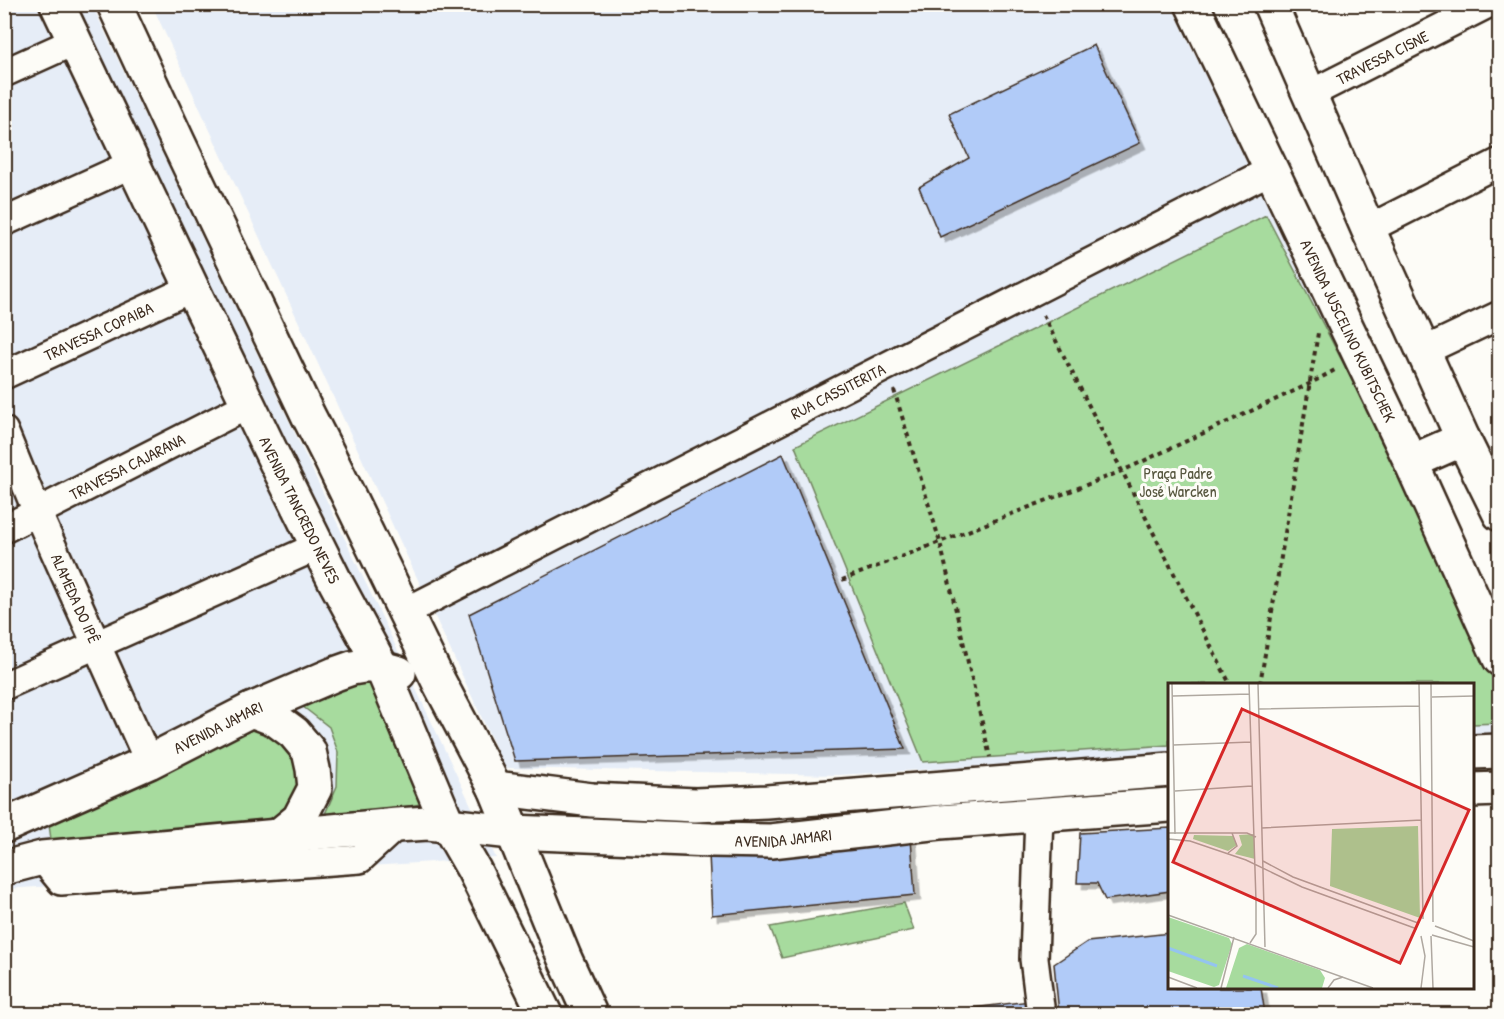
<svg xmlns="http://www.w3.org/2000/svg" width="1504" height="1019" font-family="'Patrick Hand',sans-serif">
	<defs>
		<filter id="shadow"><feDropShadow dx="5.5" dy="5.5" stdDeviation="0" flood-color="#0004"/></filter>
	</defs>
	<rect width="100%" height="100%" fill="#fdfcf7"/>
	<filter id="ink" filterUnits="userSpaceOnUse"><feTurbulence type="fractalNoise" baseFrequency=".0167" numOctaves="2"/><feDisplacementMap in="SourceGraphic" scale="12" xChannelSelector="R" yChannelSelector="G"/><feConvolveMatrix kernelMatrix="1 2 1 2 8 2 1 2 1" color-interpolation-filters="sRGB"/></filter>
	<g filter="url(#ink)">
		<path fill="#e6edf7" d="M5,5H92L496,858L5,889Z
			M152,5H1171L1499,689V723L1493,734L1473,735L1472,684H1170L1169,754L839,775L505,768Z"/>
		<path fill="#a7db9e" stroke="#71825e" stroke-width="1.5" d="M1266,215L1399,470L1499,680V723L1473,724L1472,684H1170L1169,745L923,762L795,446Z
			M376,663L444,800L322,821L337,786L338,752L329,727L298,703Z
			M264,724L289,738L304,792L276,823L51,839L48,818Z
			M904,903L914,930L782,958L770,927Z"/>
		<path fill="#b1cbf8" stroke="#3b2a1e" stroke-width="1.5" filter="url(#shadow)" d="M1094,45L1140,143L940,237L919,187L969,158L949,114Z
			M783,454L905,749L515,761L469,614Z
			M1170,828V891L1105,900L1097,883H1077L1080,833Z
			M911,838L915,895L712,915L709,854Z
			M1170,933V988H1261L1265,1014H1059L1054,964L1087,942Z
			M1030,1001V1014H925Z"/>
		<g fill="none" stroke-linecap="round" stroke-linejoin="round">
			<g stroke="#3b2a1e" stroke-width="32">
				<g id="minor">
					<path d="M4,73L75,41"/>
					<path id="s1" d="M1310,94L1488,4"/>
					<path d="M4,222L132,164"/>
					<path d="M1368,229L1500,162"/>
					<path d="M1424,351L1500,315"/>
					<path id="s2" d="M4,375L192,288"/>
					<path id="s3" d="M4,431L37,512L149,762"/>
					<path id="s4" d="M4,529L248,405"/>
					<path id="s5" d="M405,612L1271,170"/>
					<path d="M4,686L318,546"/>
					<path d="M1039,815L1034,959L1041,1014"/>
					<path d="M42,858L61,881L360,859L397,825"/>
				</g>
			</g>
			<g stroke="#3b2a1e" stroke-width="38">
				<g id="major">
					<path id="s6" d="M57,4L192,288L275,460L336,583L383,670L448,825L474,870L545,1014"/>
					<path d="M114,4L178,142L308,415L330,458L439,682L495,788L564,957L590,1014"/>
					<path id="s7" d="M1192,4L1411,462L1500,659"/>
					<path d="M1270,4L1368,229L1463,439L1500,514"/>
					<path d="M1411,462L1463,439"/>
					<path d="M251,710L275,719L294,733L309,751L313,769L315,788L299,819L277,837"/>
					<path d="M1472,752L1500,751"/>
					<path d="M495,788L592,800L695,805L767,802L1170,770"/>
					<path d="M1472,790L1500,789"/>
					<path id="s8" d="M4,826L149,762L251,710L335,674L352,668L364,666H373L399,673"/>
					<path id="s9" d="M4,868L42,858L397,825L428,823L512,832L711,840L771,841L940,822L1170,805"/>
				</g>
			</g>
			<path stroke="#3b2a1e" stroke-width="4" stroke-dasharray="4.5 4.5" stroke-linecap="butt" d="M1043,315L1230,684
				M894,390L940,542L990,757
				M842,580L1122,471L1309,384L1335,370
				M1260,684L1318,333"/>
			<use href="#minor" stroke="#fdfcf7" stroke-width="27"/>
			<use href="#major" stroke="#fdfcf7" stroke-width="33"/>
		</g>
	</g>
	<g text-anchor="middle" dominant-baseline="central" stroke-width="6" stroke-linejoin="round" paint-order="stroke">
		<g font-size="16" fill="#3b2a1e" stroke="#fdfcf7">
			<text stroke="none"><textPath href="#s1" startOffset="81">TRAVESSA CISNE</textPath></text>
			<text stroke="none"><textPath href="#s2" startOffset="104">TRAVESSA COPAIBA</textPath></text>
			<text stroke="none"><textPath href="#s7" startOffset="362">AVENIDA JUSCELINO KUBITSCHEK</textPath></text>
			<text stroke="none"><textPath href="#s5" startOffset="486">RUA CASSITERITA</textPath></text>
			<text stroke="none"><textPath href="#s4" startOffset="138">TRAVESSA CAJARANA</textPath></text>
			<text stroke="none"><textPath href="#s6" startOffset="561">AVENIDA TANCREDO NEVES</textPath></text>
			<text stroke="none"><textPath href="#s3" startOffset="182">ALAMEDA DO IPÊ</textPath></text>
			<text stroke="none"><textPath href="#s8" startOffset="236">AVENIDA JAMARI</textPath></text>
			<text stroke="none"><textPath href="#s9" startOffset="783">AVENIDA JAMARI</textPath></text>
		</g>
		<g font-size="16" fill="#56563e" stroke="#fdfcf7">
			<text x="1178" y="473">Praça Padre<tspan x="1178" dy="18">José Warcken</tspan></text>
		</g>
	</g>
	<g transform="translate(1168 683)">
		<rect width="306" height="306" fill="#fdfcf7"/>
		<path d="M250,143L252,235L162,203L164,146ZM86,151L87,176L67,171L74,162L71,152ZM26,152L65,153L69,162L60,168L25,156ZM0,234L61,255L64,261L51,302L46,304L0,288ZM79,261L152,287L157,295L154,305H58L71,265Z" fill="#a7db9e"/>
		<path fill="none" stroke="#94c4ef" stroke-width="3" d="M0,265L49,283M75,293L110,305"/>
		<path fill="none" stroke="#afa8a0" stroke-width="1.5" d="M4,1L7,151M81,1L88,218V251L82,260M90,1L97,264M251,1L255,236M263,1L265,239M5,13L82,11M264,14L306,13M91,26L251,23M5,62L83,59M7,108L84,103M94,145L254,137M0,150H79L88,154M0,156L22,158L78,177L134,204L249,246M60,170L69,163L64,150M95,178L125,194L250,240M0,232L205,305M267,243L306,258M264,252L306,264M253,253L257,273L253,305M263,253L265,305M0,294L29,305M53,305L66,254M160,305L166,297L175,294"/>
		<path fill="#d62828" fill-opacity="0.15" stroke="#d62828" stroke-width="3" d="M74,26L301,127L232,280L5,179Z"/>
		<rect width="306" height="306" fill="none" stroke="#3b2a1e" stroke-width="3"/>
	</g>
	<rect width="1504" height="1019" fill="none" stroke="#fdfcf7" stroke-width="24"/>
	<rect x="12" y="12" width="1480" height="995" fill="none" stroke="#3b2a1e" stroke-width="2" filter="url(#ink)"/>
</svg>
